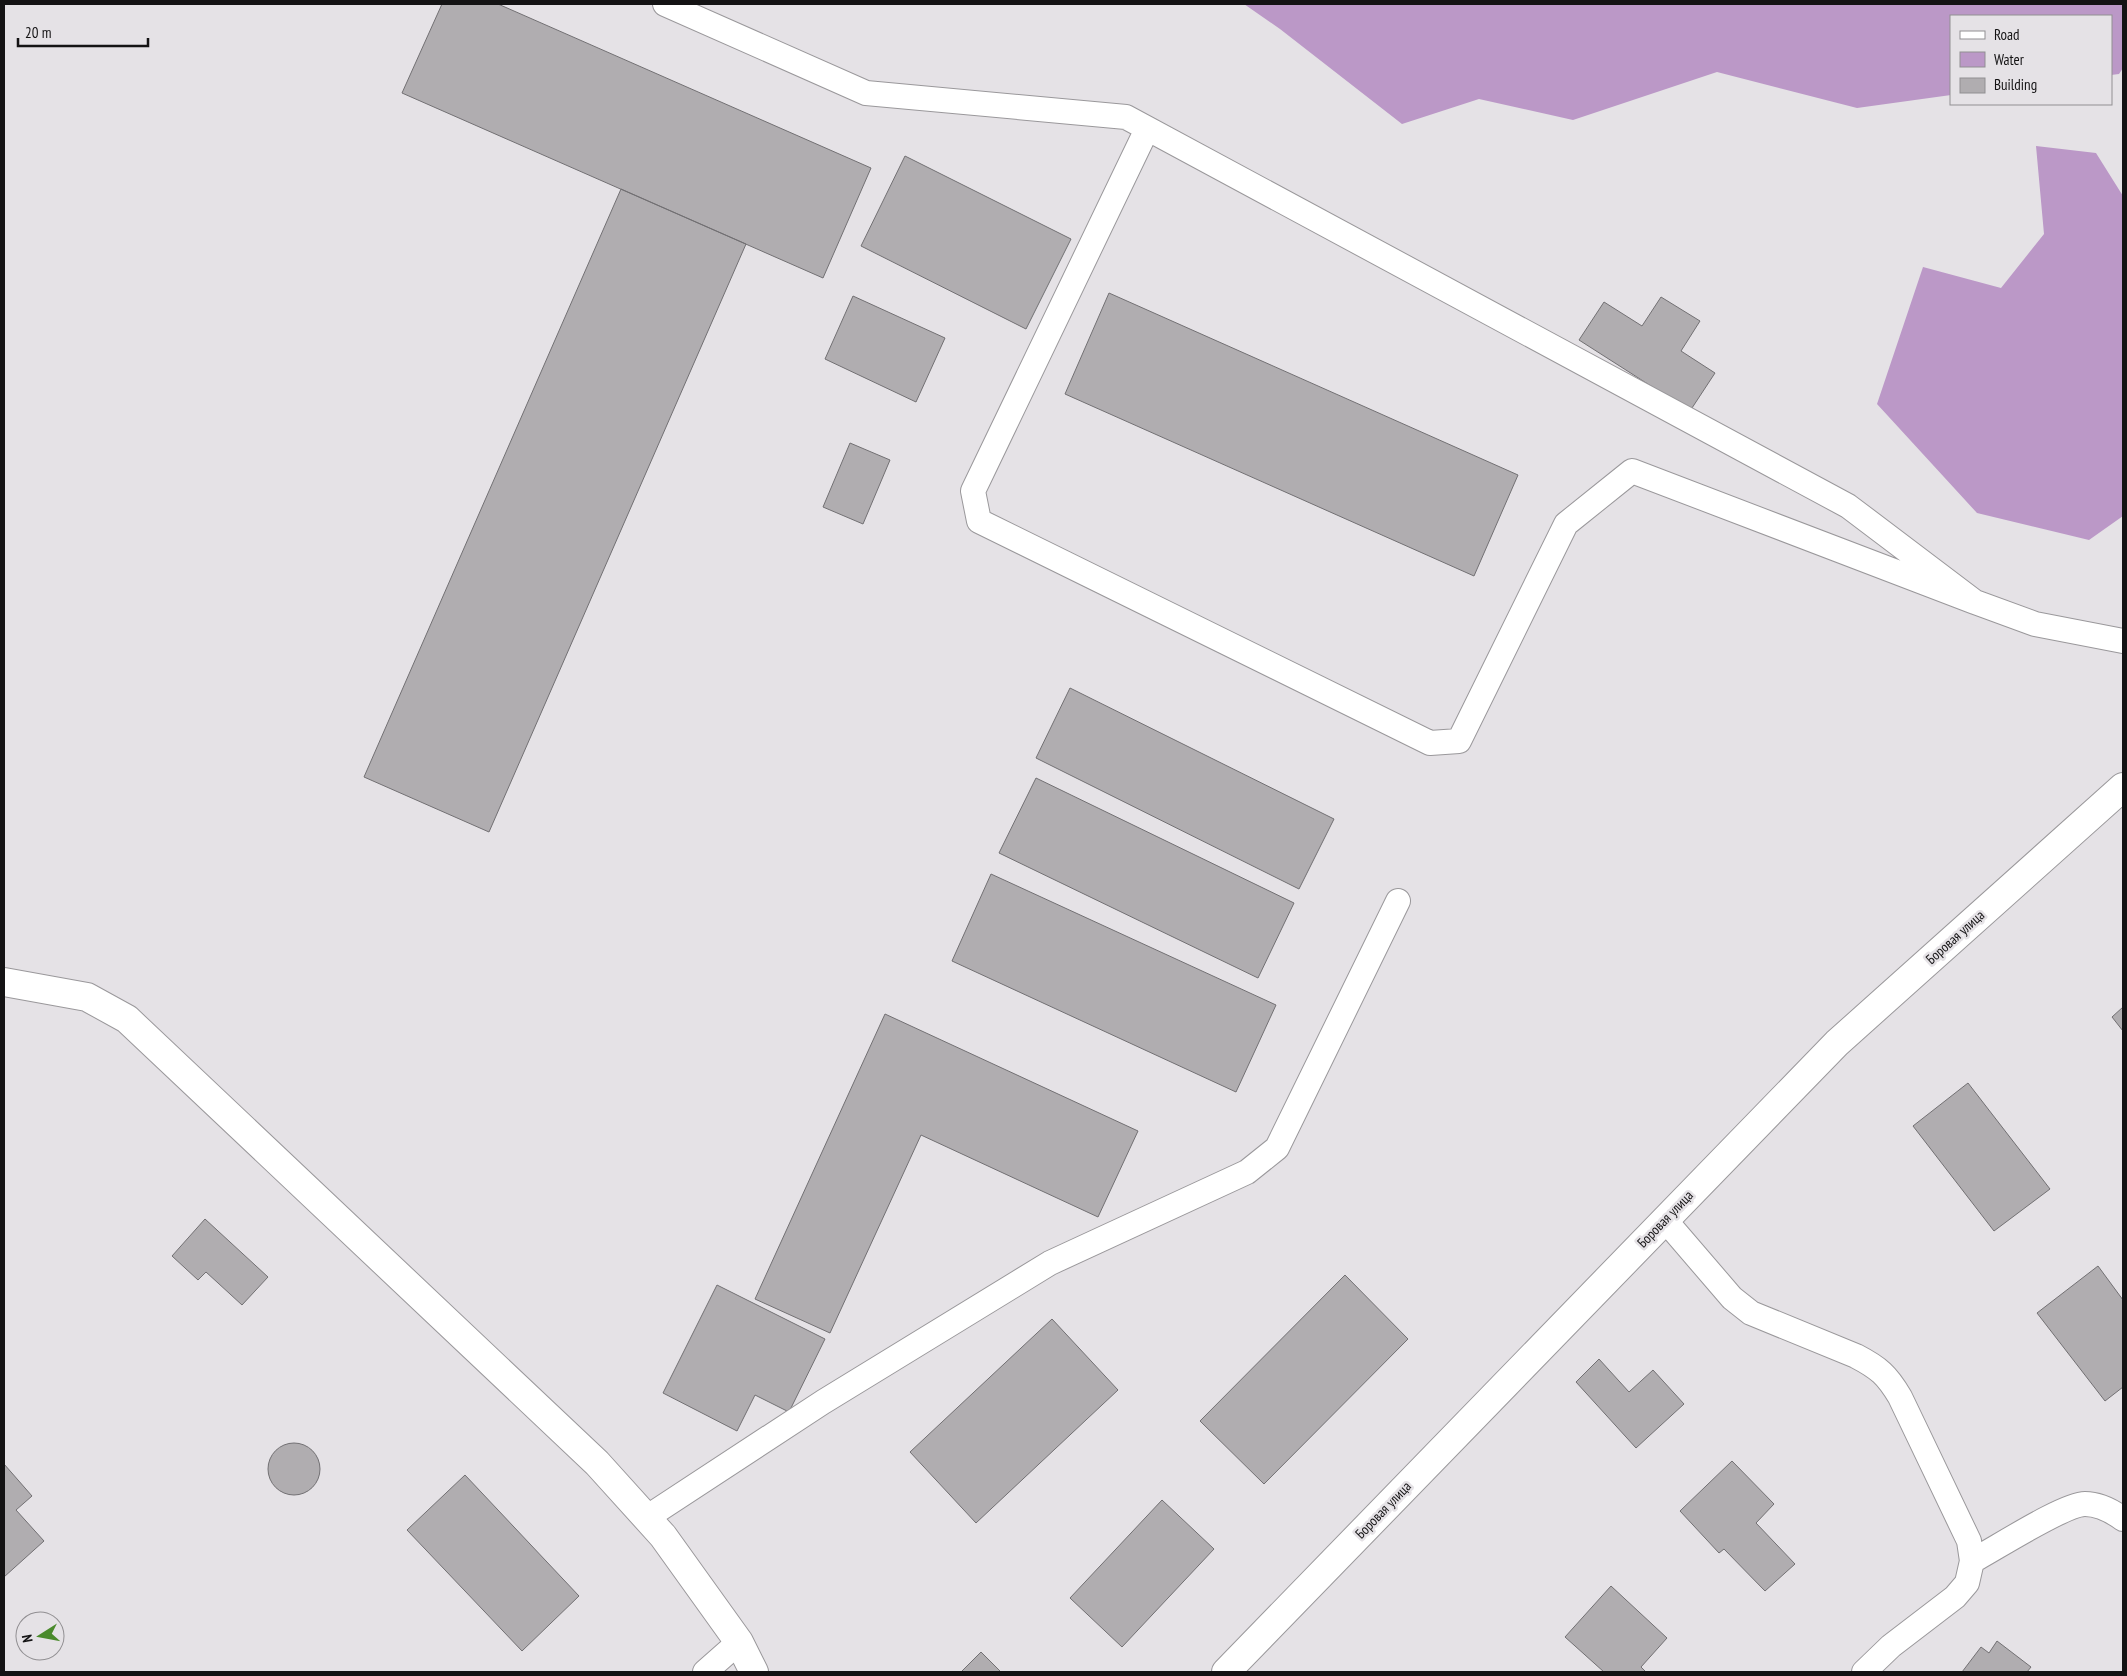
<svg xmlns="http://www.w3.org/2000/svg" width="2127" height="1676" font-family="'PT Sans Narrow',sans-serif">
	<rect width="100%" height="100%" fill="#e5e2e6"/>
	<path fill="#bb98c7" d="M1244,4H2123V68L2119,74L2111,75V16H1951V95L1857,108L1717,72L1573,120L1479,99L1402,124L1280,29Z
		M2036,146L2096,153L2123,196V516L2089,540L1977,513L1877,404L1923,267L2001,288L2044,234Z"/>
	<path fill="#b0adb0" stroke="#727073" d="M442,4H498L871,168L823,278L402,93Z
		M905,156L1071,239L1026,329L861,246Z
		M621,189L746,244L489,832L364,777Z
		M1109,293L1518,475L1474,576L1065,394Z
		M853,296L945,338L916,402L825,359Z
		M1661,297L1700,321L1681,351L1715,373L1690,411L1579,340L1604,302L1642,326Z
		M850,443L890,460L863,524L823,507Z
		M1070,688L1334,819L1299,889L1036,758Z
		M1036,778L1294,903L1258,978L999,853Z
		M991,874L1276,1005L1236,1092L952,961Z
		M2123,1007V1031L2112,1017Z
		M885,1014L1138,1131L1098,1217L921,1135L830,1333L755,1299Z
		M1968,1083L2050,1189L1994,1231L1913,1126Z
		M205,1219L268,1277L242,1305L206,1272L198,1280L172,1256Z
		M2098,1266L2123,1300V1387L2105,1401L2037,1313Z
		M1345,1275L1408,1339L1264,1484L1200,1421Z
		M717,1285L825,1339L789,1412L755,1395L737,1431L663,1393Z
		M1052,1319L1118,1390L976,1523L910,1452Z
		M1599,1359L1629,1392L1653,1370L1684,1404L1636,1448L1576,1382Z
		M268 1469a26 26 0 1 1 52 0a26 26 0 1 1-52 0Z
		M1732,1461L1774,1504L1756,1523L1795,1564L1765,1591L1724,1549L1719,1553L1680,1511Z
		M4,1464L32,1496L16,1510L44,1541L4,1577Z
		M465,1475L579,1596L522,1651L407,1530Z
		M1162,1500L1214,1549L1122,1647L1070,1598Z
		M1611,1586L1667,1638L1641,1667L1646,1672H1604L1565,1637Z
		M1997,1641L2031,1667L2027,1672H1962L1981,1647L1989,1653Z
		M981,1652L1001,1672H961Z"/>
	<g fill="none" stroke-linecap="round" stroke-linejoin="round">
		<g stroke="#9a989b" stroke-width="26">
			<path id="service" d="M665,4L866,93L1126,117L1848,506L1975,602L2035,624L2123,641
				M1147,129L973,491L979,521L1430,743L1459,741L1566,524L1632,471L1975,602
				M1665,1220L1732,1298L1751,1313L1856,1356C1879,1368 1887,1375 1900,1397L1969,1541L1972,1561L1967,1583L1955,1597L1891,1646L1864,1672
				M646,1518L823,1402L1050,1263L1247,1172L1277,1148L1398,901
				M1972,1561C1995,1549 2064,1504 2085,1504C2100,1504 2112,1511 2123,1519
				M705,1672L739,1642"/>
		</g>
		<g stroke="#9a989b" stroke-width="30">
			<path id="minor" d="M4,982L87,997L127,1019L597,1463L663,1536L739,1642L754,1672
				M1226,1672L1837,1043L2123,787"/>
		</g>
		<use href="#service" stroke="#fff" stroke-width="24"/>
		<use href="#minor" stroke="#fff" stroke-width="28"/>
	</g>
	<g text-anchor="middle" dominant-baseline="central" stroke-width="5" stroke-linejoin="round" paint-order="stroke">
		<g font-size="14" fill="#141314" stroke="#e5e2e6">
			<text transform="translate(1955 937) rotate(-42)">Боровая улица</text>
			<text transform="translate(1665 1219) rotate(-46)">Боровая улица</text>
			<text transform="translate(1383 1510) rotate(-46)">Боровая улица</text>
		</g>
	</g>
	<rect width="2127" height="1676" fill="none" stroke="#141314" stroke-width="10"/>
	<rect x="1950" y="15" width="162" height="90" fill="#e5e2e6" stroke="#918f92"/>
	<rect x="1960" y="31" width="25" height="8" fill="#ffffff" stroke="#918f92"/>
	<text x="1994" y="40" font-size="15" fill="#141314">Road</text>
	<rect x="1960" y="52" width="25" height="15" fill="#bb98c7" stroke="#918f92"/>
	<text x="1994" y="65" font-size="15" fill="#141314">Water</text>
	<rect x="1960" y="78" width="25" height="15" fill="#b0adb0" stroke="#918f92"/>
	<text x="1994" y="90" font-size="15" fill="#141314">Building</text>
	<g transform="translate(40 1636) rotate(259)"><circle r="24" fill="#e5e2e6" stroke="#918f92"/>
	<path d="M0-4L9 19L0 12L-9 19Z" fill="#4a8a2c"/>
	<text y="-8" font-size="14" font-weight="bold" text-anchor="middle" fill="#141314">N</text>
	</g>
	<path d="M18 38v8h130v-8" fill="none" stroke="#141314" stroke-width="2.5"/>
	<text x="25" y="38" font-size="15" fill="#141314" stroke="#e5e2e6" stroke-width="4" paint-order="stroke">20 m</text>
</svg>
